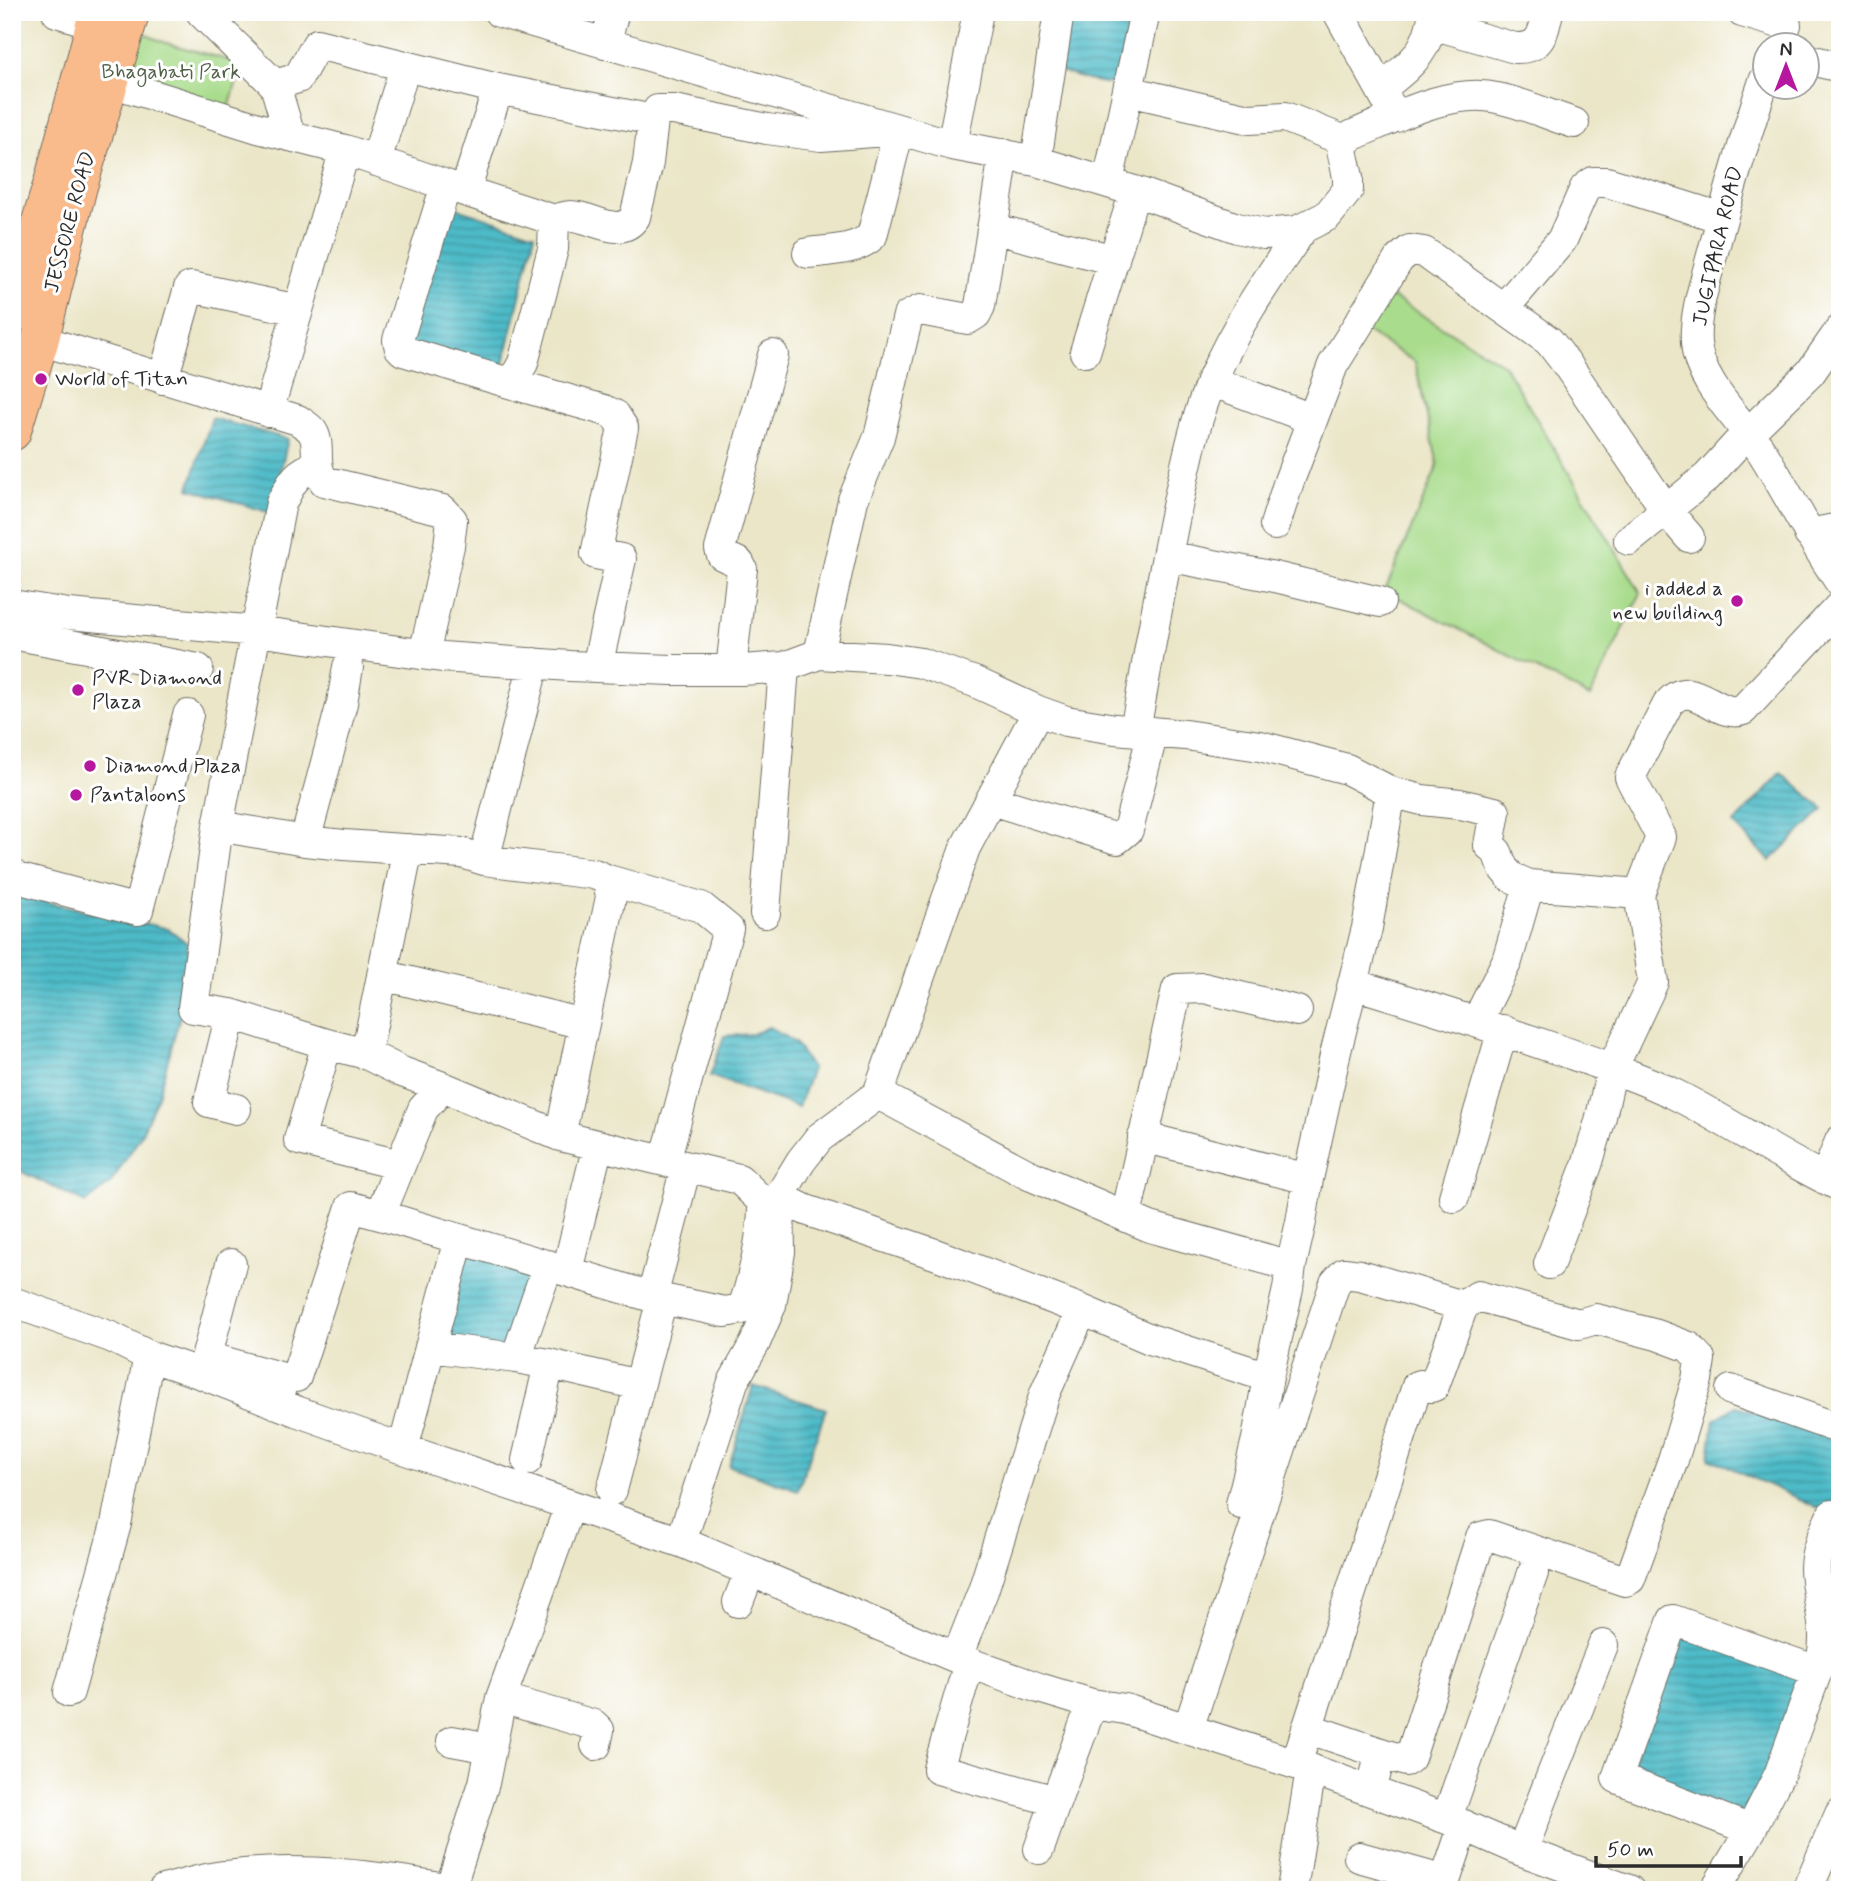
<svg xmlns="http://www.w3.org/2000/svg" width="1852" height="1902" font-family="Mynerve,sans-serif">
	<defs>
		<pattern id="water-rules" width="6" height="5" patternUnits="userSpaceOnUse" patternTransform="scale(1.75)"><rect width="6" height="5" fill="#4ebbc8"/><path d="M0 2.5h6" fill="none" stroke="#4198a3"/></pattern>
	</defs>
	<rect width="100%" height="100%" fill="#fff"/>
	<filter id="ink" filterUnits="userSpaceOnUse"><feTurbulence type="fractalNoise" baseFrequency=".0143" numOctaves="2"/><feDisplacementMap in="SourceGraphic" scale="14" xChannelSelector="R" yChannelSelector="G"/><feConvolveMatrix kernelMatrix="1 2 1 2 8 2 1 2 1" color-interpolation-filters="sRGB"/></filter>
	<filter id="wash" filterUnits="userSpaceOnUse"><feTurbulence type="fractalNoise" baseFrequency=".00686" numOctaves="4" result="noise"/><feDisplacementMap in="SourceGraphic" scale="28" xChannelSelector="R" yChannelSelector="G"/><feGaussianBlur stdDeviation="1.57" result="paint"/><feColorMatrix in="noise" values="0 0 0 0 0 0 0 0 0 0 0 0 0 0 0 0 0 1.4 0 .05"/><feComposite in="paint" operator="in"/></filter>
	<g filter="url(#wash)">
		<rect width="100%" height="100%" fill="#ebe6c8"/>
		<path fill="#a9dc8c" stroke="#6a845c" stroke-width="2" d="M127,27L166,43L242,64L228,112L146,93L119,55Z
			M1386,292L1396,299L1504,365L1641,593L1590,697L1385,591L1438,465L1415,362L1363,330Z"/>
		<path fill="url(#water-rules)" stroke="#3c737a" stroke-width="2" d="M1065,12H1088L1127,20L1123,86L1087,80L1057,70Z
			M445,204L535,234L502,371L403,344Z
			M212,418L288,439L271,513L189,488Z
			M1781,773L1824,809L1770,861L1734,824Z
			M12,894L169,929L187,943L191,976L158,1096L140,1137L110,1184L86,1203L12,1167Z
			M769,1027L795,1043L812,1069L798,1107L710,1076L724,1036L753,1034Z
			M462,1252L541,1269L511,1353L436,1343Z
			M753,1386L826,1409L798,1490L729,1466Z
			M1736,1406L1840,1437V1515L1821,1509L1709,1458L1714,1420Z
			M1677,1624L1803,1672L1751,1819L1628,1778Z"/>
	</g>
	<g filter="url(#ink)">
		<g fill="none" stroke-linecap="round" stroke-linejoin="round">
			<g stroke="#6e6c62" stroke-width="32">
				<path id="minor" d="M57,12L95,24
					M201,12L275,85L290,136
					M499,12L952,145L1036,161L1141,193L1237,228L1264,234L1297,231L1327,216L1348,190V177L1342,150L1345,141L1353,135C1394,118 1452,87 1497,98C1523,103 1548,115 1574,123
					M1338,12L1396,117
					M1742,12L1786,25
					M1432,24L1515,48C1541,49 1543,34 1548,12
					M605,44L614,12
					M1806,59L1840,67
					M1764,81C1744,140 1727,199 1711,259C1704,286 1694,315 1696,343C1699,385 1742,420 1764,455C1790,497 1812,541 1840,582
					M111,82L258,128L345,150L446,185
					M275,85L298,78L317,44L498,89L653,120
					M1382,88C1411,64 1428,53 1434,12
					M1128,91L1249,119L1285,117L1345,141
					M952,145L978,12
					M376,161L405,67
					M1036,161L1059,12
					M1108,182L1145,12
					M465,191L498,89
					M554,220L446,185L398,340L400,348L403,351L506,382L514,379L523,363L553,249L554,220C559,219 565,216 571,216C592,216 619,240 635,217L648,163L653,120L658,110H674L767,129L821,136L899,130L872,236C855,251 830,250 808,253
					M992,228L1114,260
					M1504,308L1562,240L1585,188L1593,182H1607L1722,218
					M40,340L298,420C302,423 309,427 312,431C322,445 311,464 324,481L443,510L452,520L449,546L424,654
					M1085,352L1135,191
					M163,379L189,288L191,287L298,310
					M1211,381L1312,419
					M506,382L604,410L615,415L623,428L596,554L621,559L597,667
					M268,412L345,150
					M316,466C294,473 291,485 281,503L218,826L305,841L344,845L462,853L484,860L594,874L608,880L611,897L560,1136L739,1179L763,1202C764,1230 753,1283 742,1309L725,1312L652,1297L380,1215L423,1109L443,1087L560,1136
					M1275,525L1289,481L1333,365L1399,259L1410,250L1424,252L1549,341L1566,363L1666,510L1689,537
					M1809,534L1840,528
					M1629,540L1707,477L1736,445L1810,373L1840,330
					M1167,556L1275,577L1380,602
					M12,605L69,614L256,631L442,657L570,666L672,670H742L784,667L819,654L887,658L921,663L975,682L1038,711L1066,721L1115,729L1185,735L1260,746L1347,769L1391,792L1422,800L1460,804L1495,812L1489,845L1497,852L1503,868L1511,877L1529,885L1507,961L1477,1021
					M12,634L198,669
					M819,654L853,500L879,437L908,316L920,310L968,319L976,314L980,306L1004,154
					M731,670L742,569L739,563L722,555L720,549L773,355
					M1038,711L965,848L878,1094L1027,1174L1150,1227L1291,1266
					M1135,731C1148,658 1161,584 1176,511C1186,466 1194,421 1213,378C1236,324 1270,276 1303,228
					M991,800L1117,839L1128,830L1153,732
					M218,826L193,1008L231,1014
					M305,841L342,703L348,667
					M408,849L366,1054L402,1072L443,1087
					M484,860L534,663
					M12,874L13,877L138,910L188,715
					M608,880L701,907L728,929L665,1161
					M1529,885L1639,894
					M765,913L784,667
					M382,975L584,1024
					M1353,984C1423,1005 1493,1027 1562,1051C1600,1064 1640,1077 1676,1095C1732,1123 1783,1160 1840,1186
					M327,1044L299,1140L400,1165
					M236,1109L209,1102L231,1014L327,1044L366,1054
					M1143,1137L1308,1179
					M1825,1179L1840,1141
					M779,1197L806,1210L935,1254L1082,1310L1150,1339L1268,1377
					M1454,1197L1503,1030
					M1126,1216L1177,989L1204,988L1297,1011
					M1549,1264L1587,1165L1600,1121L1612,1069L1653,982L1639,894L1661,837L1630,777L1668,704C1692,674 1717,720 1743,710L1840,606
					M567,1271L598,1145
					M652,1297L686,1167
					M12,1302L111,1337L149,1356L202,1374L296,1411L403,1449L681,1542L969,1663L1039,1688L1092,1704L1125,1709L1302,1766L1458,1823L1522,1851L1629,1890
					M430,1347L516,1358L549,1364L527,1460
					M207,1357L283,1378L277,1404
					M516,1358L548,1265
					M549,1364L639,1385
					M202,1374L231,1264
					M296,1377L351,1207L380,1215
					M1731,1390L1840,1429
					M403,1449L459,1239
					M612,1490L662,1299
					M1241,1504L1257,1439L1268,1377L1288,1289L1291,1266L1301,1222L1308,1179L1336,1051L1367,928L1391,792
					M681,1542L733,1382L755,1343L771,1305L780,1252L779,1197L801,1161L819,1138L878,1094
					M738,1602L750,1571
					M957,1657L983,1591L1045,1393L1082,1310
					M969,1663L938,1769L1056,1801L1039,1849
					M69,1692L116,1524L149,1356
					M501,1698L594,1725L599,1730L596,1745
					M1307,1728L1381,1753
					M1188,1729L1335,1283L1344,1273L1360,1275L1463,1306L1478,1296L1579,1324L1596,1319L1657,1335L1689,1347L1700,1359L1697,1380L1673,1460L1630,1579L1625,1581L1489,1535L1481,1537L1410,1758L1406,1761L1381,1753L1371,1791
					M452,1741L490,1748
					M1296,1764L1417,1386L1420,1385L1431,1387L1434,1386L1463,1306
					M1056,1801L1092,1704
					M1447,1818L1533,1573
					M1751,1830L1617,1778L1673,1620L1817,1671
					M1522,1851L1603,1645
					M1359,1857L1445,1881L1464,1825
					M450,1889L484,1783L501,1698L570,1505
					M163,1890C183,1885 204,1878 225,1876C300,1866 381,1876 455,1890
					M1292,1890L1311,1769
					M1715,1890L1748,1835L1779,1775L1822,1657C1829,1627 1816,1599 1815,1569C1815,1550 1824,1532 1832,1515L1840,1518
					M1807,1890L1840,1814"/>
			</g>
			<g stroke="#6e6c62" stroke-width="39">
				<path id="major" d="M12,315L53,181L98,12
					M12,432L40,340L78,188L131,12"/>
			</g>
			<use href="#minor" stroke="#fff" stroke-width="30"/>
			<use href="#major" stroke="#fabb8c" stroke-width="37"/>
		</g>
	</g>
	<g fill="#b5179e" stroke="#fff" stroke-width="2.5">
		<circle cx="41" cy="379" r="7"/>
		<circle cx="1737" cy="601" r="7"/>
		<circle cx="78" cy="690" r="7"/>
		<circle cx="90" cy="766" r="7"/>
		<circle cx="76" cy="795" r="7"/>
	</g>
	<g text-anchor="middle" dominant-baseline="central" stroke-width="6" stroke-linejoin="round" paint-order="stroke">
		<g font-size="21" fill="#516048" stroke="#fff">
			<text x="171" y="72">Bhagabati Park</text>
		</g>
		<g font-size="21" fill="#2b2b2b" stroke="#fff">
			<text transform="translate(70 222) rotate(-75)">JESSORE ROAD</text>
			<text transform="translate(1718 246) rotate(-77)">JUGIPARA ROAD</text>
		</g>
		<g font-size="21" fill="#2b2b2b" stroke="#fff" text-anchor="start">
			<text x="55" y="379">World of Titan</text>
			<text x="1723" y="589" text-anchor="end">i added a<tspan x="1723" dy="24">new building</tspan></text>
			<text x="92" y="678">PVR Diamond<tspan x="92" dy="24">Plaza</tspan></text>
			<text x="104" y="766">Diamond Plaza</text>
			<text x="90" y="795">Pantaloons</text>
		</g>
	</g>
	<rect width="1852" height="1902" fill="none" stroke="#fff" stroke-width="42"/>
	<g transform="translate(1786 66)"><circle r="33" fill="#ffffff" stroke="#aaaaaa" stroke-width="2"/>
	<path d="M0-5L12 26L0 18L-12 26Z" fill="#b5179e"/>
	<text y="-10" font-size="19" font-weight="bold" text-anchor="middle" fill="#2b2b2b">N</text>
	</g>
	<path d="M1596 1856v10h145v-10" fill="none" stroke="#2b2b2b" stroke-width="3.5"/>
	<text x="1607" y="1856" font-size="21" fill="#2b2b2b" stroke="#ffffff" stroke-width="5" paint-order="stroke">50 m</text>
</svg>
